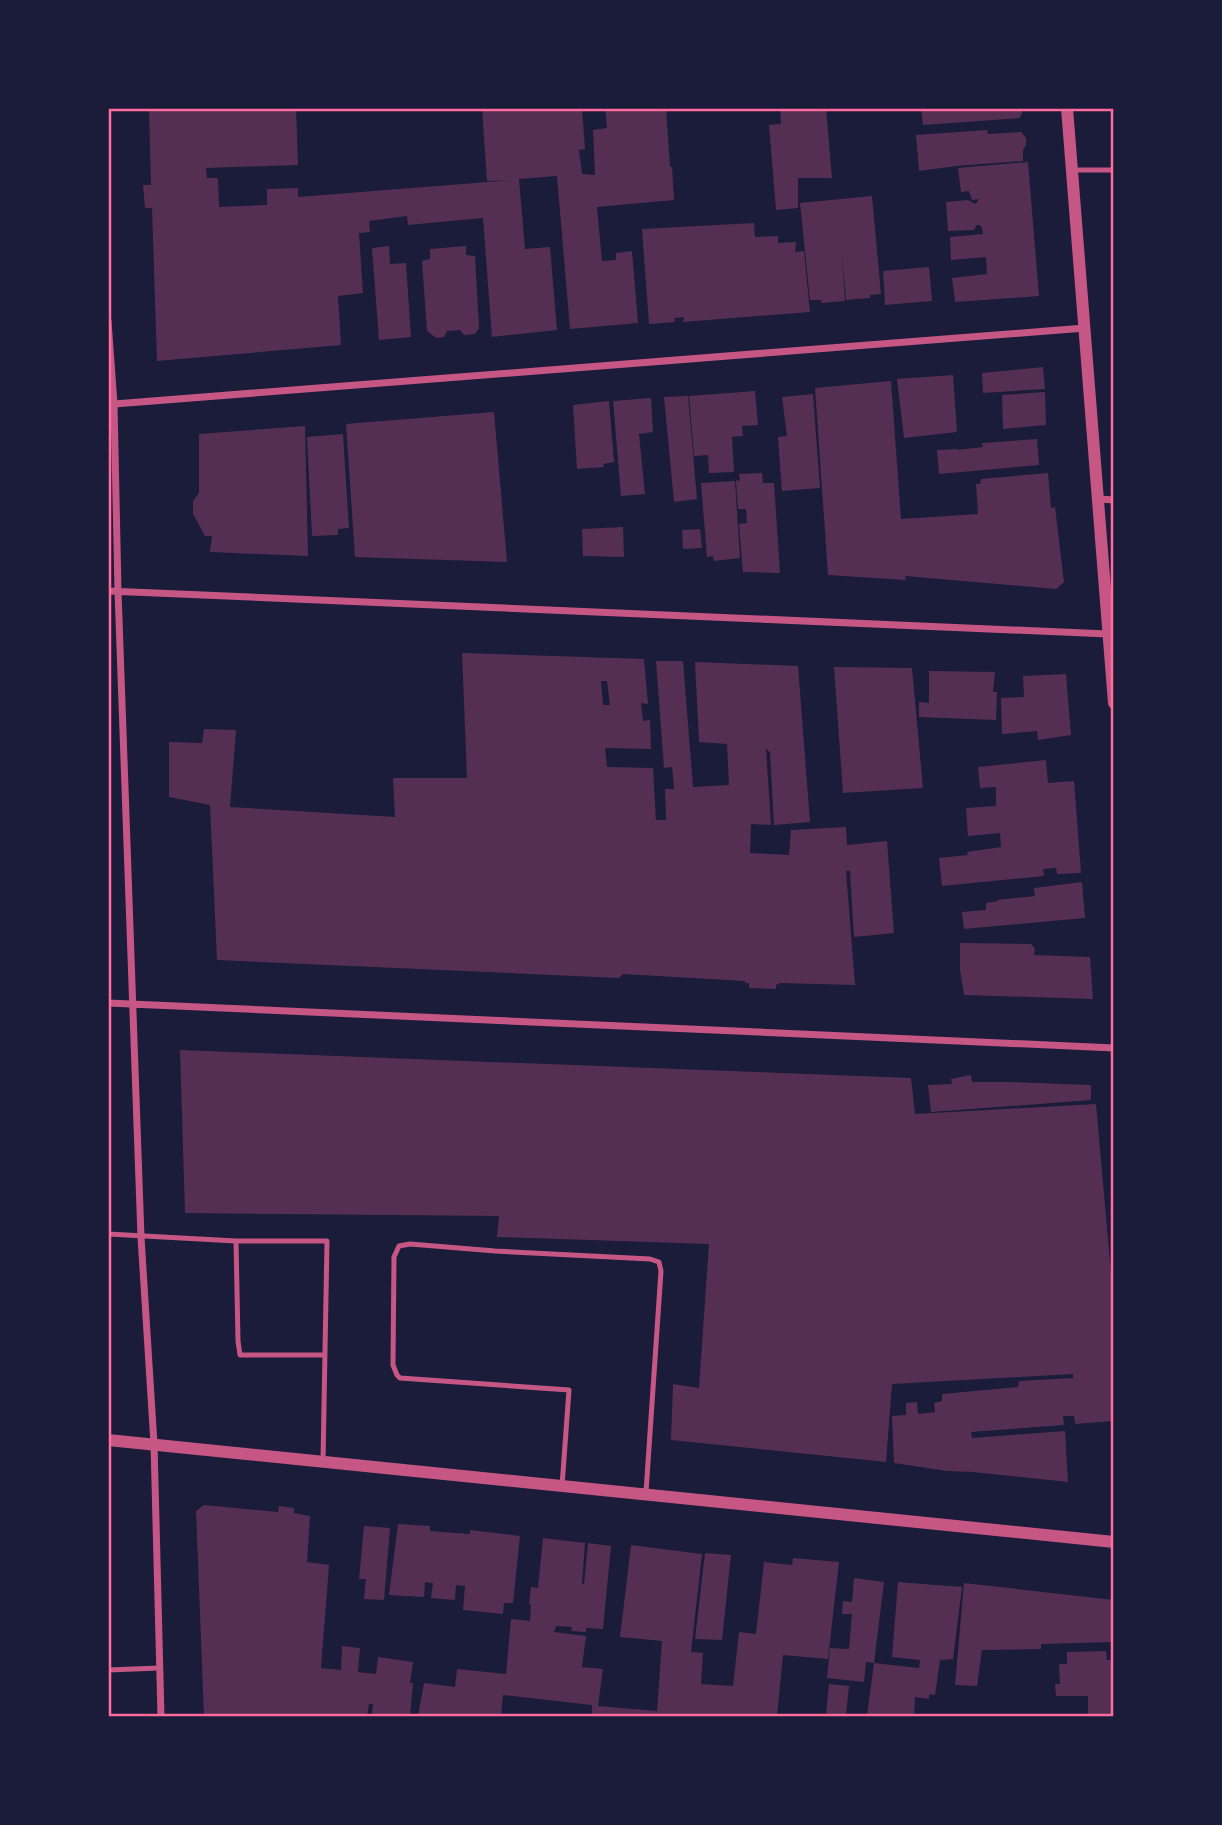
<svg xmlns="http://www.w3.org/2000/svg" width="1222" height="1825" font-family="Helvetica,sans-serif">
	<rect width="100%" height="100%" fill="#1b1b3a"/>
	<path fill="#542f53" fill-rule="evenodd" d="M149,108H296L298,165L206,168L207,178H218L219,207L267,205V189L298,188V197L514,180L487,181L482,108H582L585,149L579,150L582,174L595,175L593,130L607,128L605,108H666L670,167H672L674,200L597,207L602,261L616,260V253L632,251L638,323L570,329L557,176L519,179L525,249L550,247L557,330L492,337L483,218L408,225L407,216L369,221L370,232L359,233L363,293L338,296L341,345L157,361L152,208H145L143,185H151Z
		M780,108H826L832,178H798V208L776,210L769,125L781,124Z
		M921,108H1022V113L1020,118L923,125Z
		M987,130L988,134L1021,132L1026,138V145L1023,150V161L956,166L919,171L916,135Z
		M1028,162L1039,296L955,302L952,278L987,274L986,257L951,260L950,237L983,234L982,228L980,225H977L974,230L948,231L946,202L968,200L975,204L978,201L979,199L972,200L969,191L961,192L958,168Z
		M872,196L881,294L870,295V298L846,300L842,254L845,301L821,303V300H810L800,203Z
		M754,223L755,237L778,236V243L796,242L795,252L804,251L810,312L683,322L684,317L674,318L675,322L649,324L642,229Z
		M389,246L390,264L406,263L411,337L379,340L372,248Z
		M466,246V255L475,256L479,328L475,334L464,335L460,330L447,331L444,337L436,338L427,331L422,261L430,259V249Z
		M929,267L932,301L885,305L883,271Z
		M1043,367L1045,389L983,393L982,373Z
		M953,375L957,432L904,438L897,379Z
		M891,381L901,519L978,514L976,484H980L981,479L1048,473L1051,508L1055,507L1064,582L1056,589L905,576L906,580L828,575L815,388Z
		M755,391L758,425L742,426L743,436L732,437L734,472L709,473L708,455L694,456L689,396Z
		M1045,392L1046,425L1003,429L1002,395Z
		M813,394L820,488L782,491L778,437L787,436L782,397Z
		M688,396L697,499L674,502L664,397Z
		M651,398L653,432L639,434L645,494L621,496L613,401Z
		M609,401L614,462L603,464L604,467L577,469L573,405Z
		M494,412L507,562L355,557L346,424Z
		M305,426L308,556L210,552L212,536H205L193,514V501L199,493V434Z
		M343,434L349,528L338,529V535L312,536L307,437Z
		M1037,439L1039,465L939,474L937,450L958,449L957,450L983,447L982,443Z
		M762,473L763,483H774L780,573L743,572L739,524L747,523L746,509H738L736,480L740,481L739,474Z
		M735,481L740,558L714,561L713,556L707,557L701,483Z
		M623,527L624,557L583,556L582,529Z
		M700,529L702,548L683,549L682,530Z
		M462,653L644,659L648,704L641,703L643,721L650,720L651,749L605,748L607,767L653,768L656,820H666L665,789H674L672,767L664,768L656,661H683L693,787L729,785L727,744L699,742L695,662L798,666L810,822L774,825L770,753L766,748L771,825L751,824L750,853L789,855L791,830L846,827L847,845L887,841L894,933L854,937L850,871H846L855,985L779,983V985L776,984V989L749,988V983H745V981L623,974L619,978L217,960L210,805L169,797V742L202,743L204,729L236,730L230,807L395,817L393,778H467ZM601,681H607L610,705H603Z
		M834,667L912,668L923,788L843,793Z
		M929,671L995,672L993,692H997L996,720L919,717V702L929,703Z
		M1066,674L1071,735L1038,740L1037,731L1002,734L1001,698L1024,697L1023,676Z
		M1046,760L1048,783L1074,781L1081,873L1057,874L1056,868L1043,869L1044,876L942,886L939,858L968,855L967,852L1001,847L1000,833L968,836L966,808L996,806V787L980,788L978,767Z
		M1082,882L1085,918L964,929L962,912L986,910V903L998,901L997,900L1035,896L1034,888Z
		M960,943L1031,944L1035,949L1034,955L1090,957L1093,999L964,995L960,970Z
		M180,1050L911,1078L915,1114L1096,1104L1114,1307V1421L1075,1424L1074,1416H1063L1064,1425L971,1432L972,1438L1065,1431L1068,1482L973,1472L947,1471L894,1463L892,1416L906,1415V1403L917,1402L918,1414L935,1412L934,1403L942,1401V1394L1018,1387L1019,1381L1073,1378V1374L892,1384L886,1462L671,1440L673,1384L699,1388L709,1244L497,1237L499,1216L185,1213Z
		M971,1075L972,1082H1009L1091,1085V1100L931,1112L928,1085L952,1084L951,1079Z
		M204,1505L278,1512L279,1506L294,1508V1513L310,1516L307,1562L329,1565L321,1668L341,1670L342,1646L360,1648L358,1672L376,1674L378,1657L413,1662L410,1683H413L410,1716H372L373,1704H369L367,1716H204L196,1511Z
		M398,1524L430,1526V1531L470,1534V1530L520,1536L513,1603H504L503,1614L463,1610L465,1586L456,1585L455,1600L431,1598L433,1583L425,1582L424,1597L389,1595Z
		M364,1526L390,1528L384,1600L364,1599L366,1579H359Z
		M543,1538L585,1543L582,1584H584L588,1543L611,1546L603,1629L586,1628V1632L571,1631L572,1627L556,1626L554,1632L586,1636L582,1667L603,1669L598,1706L657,1711L662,1641L620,1637L631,1545L702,1554L691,1652L703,1653L701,1684L733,1686L739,1632L756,1634L764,1562L792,1565L793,1558L839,1562L828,1659L783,1655L777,1716H592V1705L503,1695L501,1716H418L424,1683L455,1687L457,1669L506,1674L511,1619L530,1621L531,1605L529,1604L531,1587L538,1588Z
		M705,1553L731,1555L722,1640L695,1639Z
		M854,1578L884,1582L874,1663L866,1662L864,1682L827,1678L830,1648L849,1649L852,1614H842L843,1601L852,1602Z
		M898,1582L962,1587L953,1659L940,1660L935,1695L929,1694V1699L915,1697L914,1716H867L874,1663L919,1668L920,1660L892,1657Z
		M964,1583L1114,1600V1642L1041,1644V1649L982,1650L977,1686L955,1685Z
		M1106,1651L1107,1660H1114V1716H1088V1696H1056L1055,1684H1060L1059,1664H1067V1652Z
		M829,1684L849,1686L846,1716L826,1715Z"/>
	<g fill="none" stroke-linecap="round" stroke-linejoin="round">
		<path stroke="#c65784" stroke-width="5" d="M1072,170H1114
			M108,1234L236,1241
			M323,1462L327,1241H236L238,1341L240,1355H325
			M562,1486L569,1390L400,1378L397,1375L393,1365L394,1257L399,1246L410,1244L495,1251L650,1259L659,1262L661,1271L646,1492
			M108,1670L159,1668"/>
		<path stroke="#c65784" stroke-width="7" d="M108,321L114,404L118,591L141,1237L154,1444L161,1716
			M114,404L1085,328
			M1099,499L1114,500
			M108,591L1108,634
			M108,1003L1114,1048"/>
		<path stroke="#c65784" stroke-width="12" d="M1067,108L1114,703
			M108,1440L1114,1542"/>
	</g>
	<rect width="1222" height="1825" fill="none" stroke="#1b1b3a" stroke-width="220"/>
	<rect x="110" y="110" width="1002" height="1605" fill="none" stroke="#ff6b9d" stroke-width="2.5"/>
</svg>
